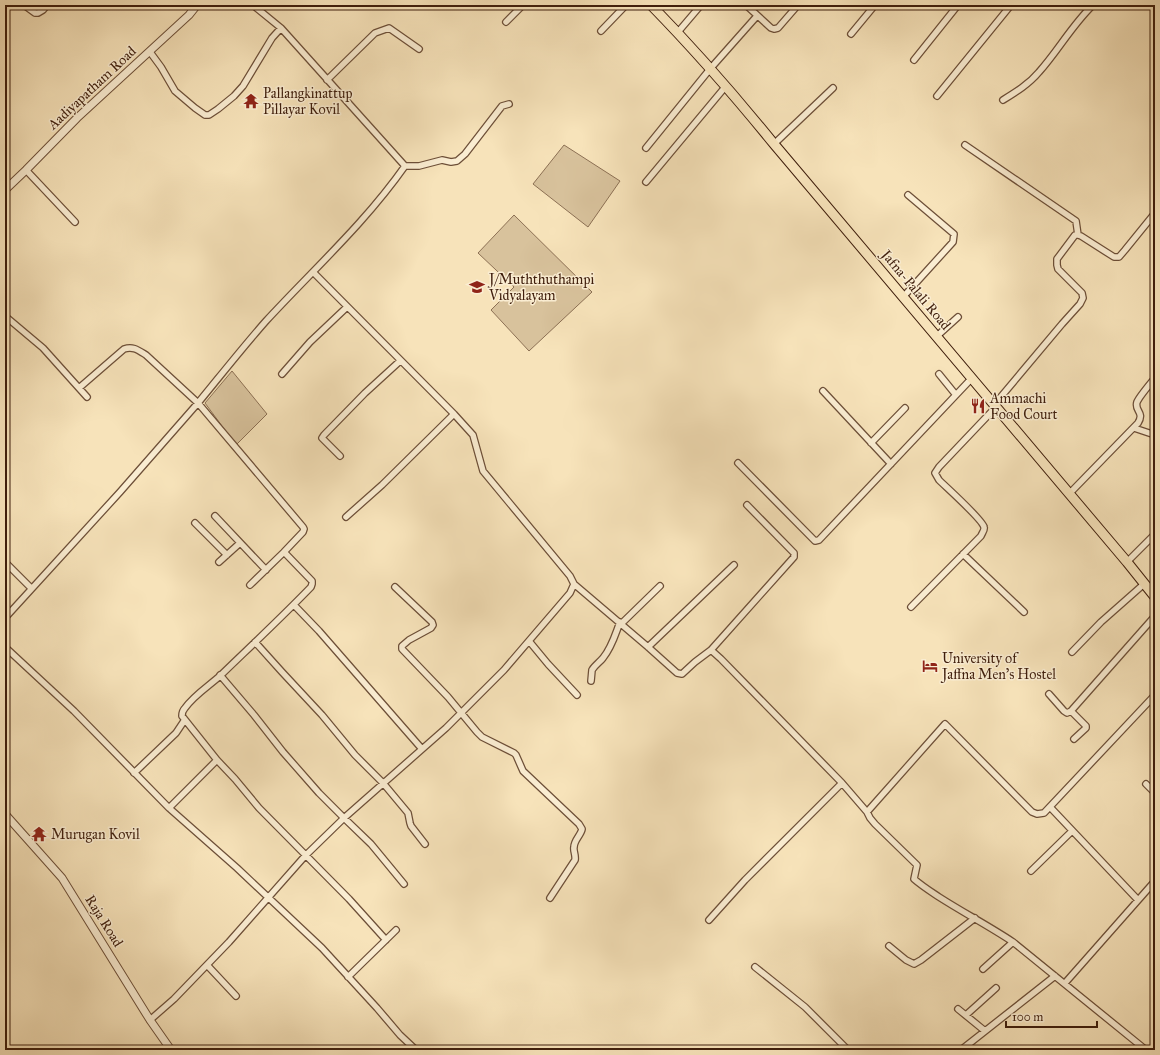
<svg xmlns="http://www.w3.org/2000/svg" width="1160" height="1055" font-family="'IM FELL Great Primer',serif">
	<rect width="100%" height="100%" fill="#f7e3ba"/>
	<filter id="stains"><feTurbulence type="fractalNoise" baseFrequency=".005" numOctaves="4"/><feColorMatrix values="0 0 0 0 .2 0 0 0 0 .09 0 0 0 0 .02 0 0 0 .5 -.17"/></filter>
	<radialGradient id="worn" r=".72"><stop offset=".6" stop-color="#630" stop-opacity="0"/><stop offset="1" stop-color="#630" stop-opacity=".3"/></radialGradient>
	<path fill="#d8c29c" stroke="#8c7054" d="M564,145L620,181L588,227L533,184Z
		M514,215L592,292L529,351L491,310L514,287L478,253Z
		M232,371L267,414L236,445L205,403Z"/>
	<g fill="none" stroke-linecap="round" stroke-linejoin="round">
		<g stroke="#6d4f38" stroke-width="8">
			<path id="minor" d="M24,5L35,13H38L43,10L47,5
				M746,5L771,28L774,29L778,28L798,5
				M506,22L523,5
				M601,31L626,5
				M678,32L701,5
				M851,34L875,5
				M150,52L161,67L175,91L195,108L205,115H209L218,109L234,96L243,86L272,38L281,28
				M914,60L958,5
				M327,80L375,33L389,28L419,49
				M937,96L1011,5
				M1003,100C1016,92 1029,84 1039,72C1058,51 1072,25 1093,5
				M774,144L833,88
				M965,145L1076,221L1078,235
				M646,148L710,69L757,16
				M405,166H419L442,160L451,162L457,161L465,154L502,106L509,104
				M26,170L75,222
				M646,182L726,86
				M904,296L953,242L954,234L908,195
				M5,316L43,348L87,397
				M937,336L958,317
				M282,374L310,342L347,307
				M939,374L956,395
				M79,388L124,349C133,346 138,350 146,355L198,403C221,375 243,347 266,321C313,270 365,223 405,166L281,28L253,5
				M823,391L891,464
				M994,405L1062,324L1080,304L1083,298L1082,293L1058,269L1057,265V259L1075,235H1078L1081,236L1114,257H1119L1125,250L1155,213
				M1134,428L1155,435
				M871,443L905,408
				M340,456L322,438L324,435L365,393L400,361
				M738,463L815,541L819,540L972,378
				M1069,494L1138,423C1145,412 1134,411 1137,402C1139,397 1150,384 1154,379
				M215,516L266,570
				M346,517L382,485L454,414
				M195,523L227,555
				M963,554L1024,612
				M5,562L31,588
				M219,562L240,543
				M1127,562L1155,534
				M574,584L648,647L677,673L682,674L695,662L711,650L721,659L842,783L867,812L870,818L875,824L917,865L914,879C922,886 930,891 939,897C964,913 989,926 1013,942L1146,1050
				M250,585L284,552
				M395,587L432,622L433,625L431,628L409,640L402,646V649L448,697L477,732L482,737L514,753L516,755L523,771L579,824L582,829C581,835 574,840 574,847C573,851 576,855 575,860L550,898
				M294,605L319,631L422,749
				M911,607L981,536C982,533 985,530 984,527C982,519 947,488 939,480L935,473L939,467L996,407
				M5,618L120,492L198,403L303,527L304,529L303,532L284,552L312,581V584L311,587C282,617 251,646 221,675C209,686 194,695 185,708C183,710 182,713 182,716L217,760L235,779L259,808L349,899L386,940
				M621,624L660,586
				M529,641L548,664L577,695
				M255,642L282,672L322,715L355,755L383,783L408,813L410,823L411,826L425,844
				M5,647L74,711L169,808L237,868L322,948L377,1008L400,1035L416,1050
				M648,647L734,565
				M711,650L794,557V553L747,505
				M1072,652L1101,622L1144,584
				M220,675L254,715L283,752L319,793L344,818L371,844L404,884
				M591,681L592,670C595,665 600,662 603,658C612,647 615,635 620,622
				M1049,694L1064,711L1067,713L1071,711L1155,616
				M1071,711L1086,726V728L1074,739
				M134,773L176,733L184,721
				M1146,784L1155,793
				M1050,807L1138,900
				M169,808L217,760
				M867,812L945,724L1032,812L1037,814L1044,813L1155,695
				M1031,871L1072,831
				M709,920L745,880L842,783
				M889,946L906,960L914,964L921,960L975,918
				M207,965L236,996
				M755,967L805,1007L848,1050
				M983,969L1013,942
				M348,977L396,930
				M1065,983L1155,881
				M958,1009L985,1031
				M966,1015L996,988
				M150,1020L174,999L229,942L305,856L344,818L446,728L504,670L570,593L574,584L570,576L483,471L473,435L454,414L313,272
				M961,1050L1055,976"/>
		</g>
		<g stroke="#6d4f38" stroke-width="9">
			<path id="tertiary" d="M5,190L26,170L77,118L189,15L197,5
				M5,814L62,878L150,1020L171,1050"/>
		</g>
		<g stroke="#3f1e0c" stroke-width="11">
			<path id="primary" d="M651,5C694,49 735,96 774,144L1127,562L1155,597"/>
		</g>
		<use href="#minor" stroke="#faedd2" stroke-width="5.5"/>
		<use href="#tertiary" stroke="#faedd2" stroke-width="7"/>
		<use href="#primary" stroke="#f7e3ba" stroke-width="9"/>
	</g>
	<defs>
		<g id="temple-bare" transform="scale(1.2)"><path d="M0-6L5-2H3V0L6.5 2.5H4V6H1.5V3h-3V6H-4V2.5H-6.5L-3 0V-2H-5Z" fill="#8f2418" stroke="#faedd2" stroke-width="2.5" paint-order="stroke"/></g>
		<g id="school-bare" transform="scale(1.2)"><path d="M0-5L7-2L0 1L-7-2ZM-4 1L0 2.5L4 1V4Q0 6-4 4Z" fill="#8f2418" stroke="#faedd2" stroke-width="2.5" paint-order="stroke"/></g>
		<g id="restaurant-bare" transform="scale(1.2)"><path d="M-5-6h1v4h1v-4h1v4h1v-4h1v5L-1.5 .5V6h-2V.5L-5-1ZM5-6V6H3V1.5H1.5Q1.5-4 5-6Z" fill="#8f2418" stroke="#faedd2" stroke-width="2.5" paint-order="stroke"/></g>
		<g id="hotel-bare" transform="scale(1.2)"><path d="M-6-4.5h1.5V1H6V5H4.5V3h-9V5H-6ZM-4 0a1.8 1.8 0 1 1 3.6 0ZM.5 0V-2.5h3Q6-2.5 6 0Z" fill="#8f2418" stroke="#faedd2" stroke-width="2.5" paint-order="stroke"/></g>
	</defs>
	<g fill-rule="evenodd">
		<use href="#temple-bare" x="251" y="101"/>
		<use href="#school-bare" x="477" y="287"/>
		<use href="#restaurant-bare" x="978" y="406"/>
		<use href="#hotel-bare" x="930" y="666"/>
		<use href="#temple-bare" x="39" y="834"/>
	</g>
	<g text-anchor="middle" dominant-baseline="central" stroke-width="3" stroke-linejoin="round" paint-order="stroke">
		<g font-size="14" fill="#3f1e0c" stroke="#faedd2">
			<text transform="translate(92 88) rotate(-43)">Aadiyapatham Road</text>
			<text transform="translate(916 290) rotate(50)">Jafna-Palali Road</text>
			<text transform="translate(104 921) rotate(58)">Raja Road</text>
		</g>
		<g font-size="14" fill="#3f1e0c" stroke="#faedd2" text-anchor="start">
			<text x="263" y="93">Pallangkinattup<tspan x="263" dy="16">Pillayar Kovil</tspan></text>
			<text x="489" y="279">J/Muththuthampi<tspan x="489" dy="16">Vidyalayam</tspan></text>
			<text x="990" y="398">Ammachi<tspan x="990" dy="16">Food Court</tspan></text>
			<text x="942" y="658">University of<tspan x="942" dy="16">Jaffna Men's Hostel</tspan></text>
			<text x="51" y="834">Murugan Kovil</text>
		</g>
	</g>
	<rect width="1160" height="1055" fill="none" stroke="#f7e3ba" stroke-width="20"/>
	<rect x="6" y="6" width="1148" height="1043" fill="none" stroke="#3f1e0c" stroke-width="2"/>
	<rect x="10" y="10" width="1140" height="1035" fill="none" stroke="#3f1e0c"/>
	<path d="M1006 1021v6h91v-6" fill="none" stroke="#3f1e0c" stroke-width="2"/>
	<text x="1012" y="1021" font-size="12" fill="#3f1e0c" stroke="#faedd2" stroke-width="3" paint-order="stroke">100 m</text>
	<rect width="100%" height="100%" filter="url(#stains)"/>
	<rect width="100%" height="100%" fill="url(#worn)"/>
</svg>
